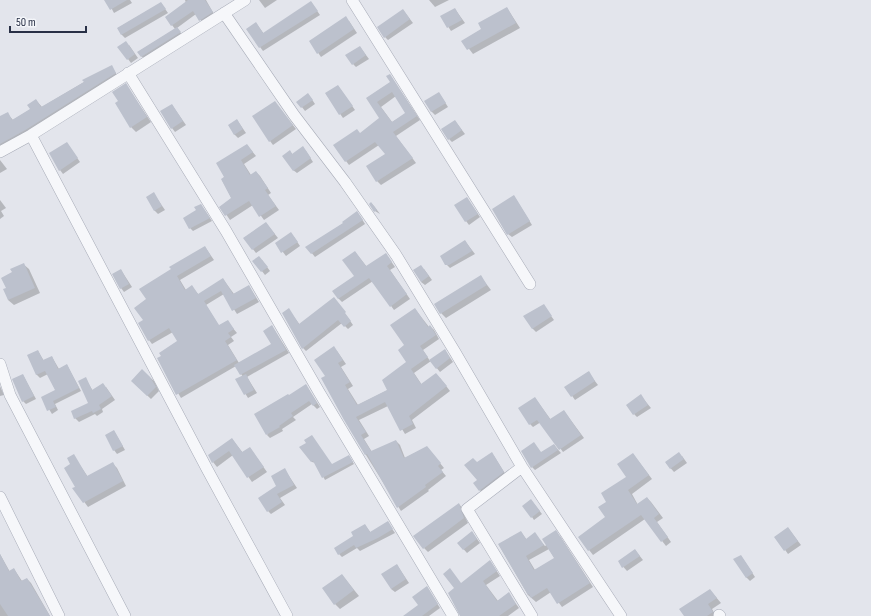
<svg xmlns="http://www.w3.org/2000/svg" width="871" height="616" font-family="'Sofia Sans Condensed',sans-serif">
	<rect width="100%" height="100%" fill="#e3e5ec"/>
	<path fill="#0003" fill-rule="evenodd" d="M107,0H130L132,3L114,13Z
		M185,0H206L215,16L203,23L196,14L177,28L183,36L145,60L138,52L175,29L166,17L186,3Z
		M259,0H277L265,8Z
		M429,0H449L435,7Z
		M311,2L320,15L263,51L260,47L256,23L264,34Z
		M161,3L168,13L125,38L122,35L118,28Z
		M507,8L520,28L473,54L463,41L482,29Z
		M455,9L465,23L451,31L442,17Z
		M403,10L413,23L388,40L385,37Z
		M349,21L357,33L321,57L310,41Z
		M129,45L138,58L131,63L128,59Z
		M360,47L369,59L356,67L353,64Z
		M111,66L119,78L0,151V117L7,113L13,120L31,109L36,100L42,107Z
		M390,75L420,120L396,136L416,163L381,185L377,181L386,154L379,145L349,165L346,161L361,134L381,118L367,98L391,82ZM396,96L407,113L392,122L381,107Z
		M126,85L151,122L136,132L131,127L119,102Z
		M338,86L355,110L343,118L326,94Z
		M439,93L448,107L435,115L431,111Z
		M311,98L315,104L305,111L298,102Z
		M172,105L186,125L175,132L172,128Z
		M278,106L296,129L273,145L270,141Z
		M237,120L246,133L238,138L234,134Z
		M455,121L465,134L452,142L449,139Z
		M67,143L80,162L63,174L60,170Z
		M247,145L256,156L244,164L251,175L256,172L260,176L271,193L268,195L279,210L264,220L253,205L230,220L221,207L232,199L222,180Z
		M290,151L293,155L306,151L313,162L297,173L293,170Z
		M0,160L7,169L0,173Z
		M154,194L165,210L158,214L154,210Z
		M514,196L532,225L512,237L508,234Z
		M467,198L480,217L469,225L466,221Z
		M0,200L6,208L1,211L4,216L0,219Z
		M371,203L374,206L380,214L375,211Z
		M201,205L212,221L193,231L190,228Z
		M360,216L365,224L315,257L307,247L344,223Z
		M266,223L278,238L256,253L244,238Z
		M294,237L300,246L286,256L276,243Z
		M465,241L475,254L450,268L446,264Z
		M205,247L214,260L180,280L186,290L192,287L199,295L223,279L234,294L249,286L259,302L237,314L224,294L206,305L219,326L227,321L237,333L231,337L234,341L228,345L239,363L273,344L272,326L289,353L247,377L257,393L248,398L237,380L243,377L236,366L181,398L158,359L179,342L173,332L152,344L149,340L144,321L148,299Z
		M355,252L367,267L386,254L395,267L390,270L410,299L394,310L373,281L342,302L338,298L355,277Z
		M262,260L270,271L265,275L254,261Z
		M23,264L29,269L40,293L14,305L8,300L7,289L14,273Z
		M424,269L432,280L425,285L421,282Z
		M121,270L132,287L124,292L121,288Z
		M481,277L491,290L446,318L441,313Z
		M337,302L353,325L348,329L342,323L306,351L303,348L289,310L300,325Z
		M543,305L554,320L536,332L532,328Z
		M415,309L429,327L430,326L434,330L439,339L423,350L430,361L445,350L453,362L440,372L431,361L414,373L422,385L440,378L450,391L412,420L416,428L405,434L388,406L359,420L369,436L364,439L372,452L396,441L400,445L405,458L427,447L444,468L441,470L446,476L428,490L429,491L401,511L366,455L326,376L337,351L346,364L341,367L353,386L348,389L358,405L388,390L408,363L405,346Z
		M38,351L44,361L52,357L59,369L67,365L81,391L55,404L58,410L52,414L42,398L56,391L48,374L40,378L36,374Z
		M142,370L154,381L159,391L151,399L132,381Z
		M588,372L598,385L575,400L566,387Z
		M23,375L36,399L26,404L23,401Z
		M85,378L93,391L106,387L115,400L102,409L103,412L97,416L95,414L79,422L75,418L90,403Z
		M306,385L320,407L317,409L312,404L293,417L296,420L282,429L283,431L270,438L267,435L289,397Z
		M0,386L4,395L0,396Z
		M641,396L651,408L637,417L634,414Z
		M535,398L551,420L564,411L584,438L563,452L541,422L533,427L530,424Z
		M114,431L125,450L117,454L114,450Z
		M232,439L243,453L250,448L267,472L252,482L233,455L217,467L213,462Z
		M554,445L561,453L535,470L532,467L541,453Z
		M301,447L332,465L351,459L354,464L325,480L316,463L312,462Z
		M633,454L652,479L632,494L638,505L647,498L651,502L663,518L657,522L671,542L666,546L645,519L593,555L579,537L606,518L608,502L627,477Z
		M73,455L88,477L113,464L117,468L126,486L88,507L74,488L76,487L72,464Z
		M494,456L506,475L482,493L480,490L477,463Z
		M682,456L687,463L674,472L666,463Z
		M285,470L297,488L280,498L285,505L271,514L268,511Z
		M531,500L542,514L534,520L532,517Z
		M459,504L465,511L464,515L468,523L428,552L424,548Z
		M388,523L395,533L360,551L357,548L342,557L339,554L365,525L371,533Z
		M788,528L801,545L788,554L776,537Z
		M472,532L480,543L467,553L458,543Z
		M521,532L527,540L535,534L545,546L560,536L593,587L562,607L551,592L536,602L528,595L499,545ZM549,549L555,559L535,570L529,560Z
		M635,550L643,560L627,571L619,562Z
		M0,554L10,572L14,569L22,581L27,579L31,583L50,616H0Z
		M741,556L755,577L750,581L746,577Z
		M490,561L500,576L486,585L498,601L509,594L519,608L508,616H461L455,589Z
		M397,565L409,583L395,592L391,589Z
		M342,575L359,596L340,609L335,604Z
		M427,587L440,608L429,616H411L419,605Z
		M710,590L721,603L712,609L716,616H685Z"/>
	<path fill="#bcc1cd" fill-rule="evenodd" d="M104,0H127L110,10Z
		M188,0H205L213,12L199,21L193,11L171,26L165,17Z
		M311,1L318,11L259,48L246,29L256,22L263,33Z
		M161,2L166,9L121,35L117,28Z
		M507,7L516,23L467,50L461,41L481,29L478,23Z
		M455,8L462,20L447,28L440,16Z
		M403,9L410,19L384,38L377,27Z
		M346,16L354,29L317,54L309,41Z
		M177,27L181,32L141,57L137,52Z
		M126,41L135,54L127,60L117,47Z
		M360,46L366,55L352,65L345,55Z
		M112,65L116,73L27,129L0,144V116L8,112L12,120L30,109L27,105L36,99L41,107L84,82L82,80Z
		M390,74L417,116L393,132L413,158L376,182L366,166L385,154L375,142L345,162L333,145L357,129L360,133L379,118L366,98L390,82L386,76ZM392,92L405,113L392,122L377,102Z
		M126,83L147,117L130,128L115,103L118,101L112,92Z
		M338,85L353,106L339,115L325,93Z
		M439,92L446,103L431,112L424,101Z
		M308,93L313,100L301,108L296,102Z
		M275,101L293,125L269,142L252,116Z
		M172,104L183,121L171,129L160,111Z
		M237,119L243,129L234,135L228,125Z
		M455,120L462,130L448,140L441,129Z
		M67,142L78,158L59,171L49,153Z
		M247,144L253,152L241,160L250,175L256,171L268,188L265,190L276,206L259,217L249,201L225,216L219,207L231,198L221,179L224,177L216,163Z
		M303,146L311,158L293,171L282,156L290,150L292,154Z
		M154,192L162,206L154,211L146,197Z
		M514,195L530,221L507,235L492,209Z
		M467,197L478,214L465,222L454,205Z
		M371,202L377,210L374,212L369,204Z
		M201,204L210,218L189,229L183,218L196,210L194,207Z
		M357,211L363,220L311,254L305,247L343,223L342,222Z
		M266,222L275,234L252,250L243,238Z
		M291,232L298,242L281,253L275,243Z
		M465,240L472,251L449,265H445L440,256Z
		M205,246L211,256L177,276L185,290L192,285L198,294L223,278L233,294L249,285L256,298L232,311L221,291L204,301L219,325L228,320L234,329L228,333L231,337L225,341L237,360L176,395L157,358L161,356L159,353L177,341L169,328L148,341L138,323L143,320L134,308L146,299L139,289L171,269L169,267Z
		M355,251L366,266L386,253L392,262L387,266L407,294L390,307L369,278L338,299L332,291L354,276L342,260Z
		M259,256L268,267L261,272L252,261Z
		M24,263L35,288L8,300L3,289L6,288L1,278L12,272L10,269Z
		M421,265L429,276L421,282L413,270Z
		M121,269L129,284L120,289L112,274Z
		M481,275L487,285L440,314L434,304Z
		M334,297L346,312L345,313L351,321L344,327L338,320L302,349L282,313L289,308L299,324Z
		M544,304L552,316L532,329L523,316Z
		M415,308L428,327L430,325L436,335L420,346L428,357L411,369L421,384L436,373L447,386L409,416L413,424L400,431L385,402L356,417L366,432L361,435L371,451L396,440L404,458L427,446L441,463L438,466L443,472L425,485L426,487L397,508L367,454L365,455L344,420L321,378L325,376L314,360L334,346L343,360L338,363L350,382L345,385L357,405L387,390L382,380L406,362L398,350L404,345L390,325Z
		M272,325L286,350L240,375L234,365L271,344L263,331Z
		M445,349L450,358L436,369L429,360Z
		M38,350L43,360L52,356L58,369L67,364L79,388L53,401L56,407L47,411L41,397L55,390L45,371L36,375L27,355Z
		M142,369L150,377L156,387L147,396L131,381Z
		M589,371L595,381L571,397L564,387Z
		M23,374L34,396L22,402L12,379Z
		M246,374L254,390L244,395L235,379Z
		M86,377L92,390L103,383L112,396L99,405L101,409L93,413L92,411L74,419L71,411L88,403L78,381Z
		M306,384L317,403L313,406L309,401L291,413L293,416L279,426L280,427L266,435L254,414L288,394L289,395Z
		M641,394L648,405L633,415L626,405Z
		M535,397L550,419L564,410L581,435L559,450L537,420L529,425L518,408Z
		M114,430L123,446L113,451L105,435Z
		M312,435L332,464L349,455L353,462L322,478L313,461L311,462L299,447L306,443L304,440Z
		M232,438L242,452L250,447L264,467L247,478L229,451L212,463L208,455Z
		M534,442L541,452L554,444L558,450L531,468L521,451Z
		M492,452L504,472L479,491L473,483L477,480L464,465L473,458L477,462Z
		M679,452L684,459L670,469L665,462Z
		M633,453L649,475L628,490L637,504L647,497L659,514L654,518L668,537L661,542L641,515L588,551L578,537L605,517L598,507L606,502L601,493L626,477L617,464Z
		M74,454L87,476L113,462L123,481L83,503L72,488L75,487L64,468L70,464L67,458Z
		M285,468L294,485L277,494L282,502L267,512L258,498L276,486L271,476Z
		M531,499L540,511L531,518L522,506Z
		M459,503L464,518L423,549L413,536Z
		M388,521L393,529L378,538L356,548L354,545L338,555L334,548L353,536L351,532L365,524L370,532Z
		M788,527L798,541L784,551L774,537Z
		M556,530L590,583L557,604L547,588L531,598L529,594L528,595L498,544L521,531L526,539L535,532L544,545L526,556L534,570L554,558L542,539Z
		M472,531L477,539L463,550L457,543Z
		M635,549L640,556L622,568L618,561Z
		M0,554L9,571L14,568L21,581L27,578L50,616H8L0,604Z
		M741,555L753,573L746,578L733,559Z
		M490,560L497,571L483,581L497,601L509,592L516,604L499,616H460L448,593L454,588L443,574L450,568L461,583Z
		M397,564L406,579L391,589L381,574Z
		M342,574L354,590L334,605L322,588Z
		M427,586L438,604L422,616H403L418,605L412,597Z
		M710,589L717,598L708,604L713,612L707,616H684L679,609Z"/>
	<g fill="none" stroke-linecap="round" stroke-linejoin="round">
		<g stroke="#a7abb7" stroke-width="12">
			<path id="street" d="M352,0L530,284
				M224,13L294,115L345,182L396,255L455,352L522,467L621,616
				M128,73L226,231L319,392L453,616
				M31,135L207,469L287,616
				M0,152L31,135L245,0
				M0,364L10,395L125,616
				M522,467L467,509L532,616
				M0,497L59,616
				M719,615L720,616"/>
		</g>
		<use href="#street" stroke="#f6f7fa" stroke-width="11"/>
	</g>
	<path d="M10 26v6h76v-6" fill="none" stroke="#293046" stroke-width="2"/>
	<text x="16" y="26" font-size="12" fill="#293046" stroke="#f3f5f9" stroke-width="3" paint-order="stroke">50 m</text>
</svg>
